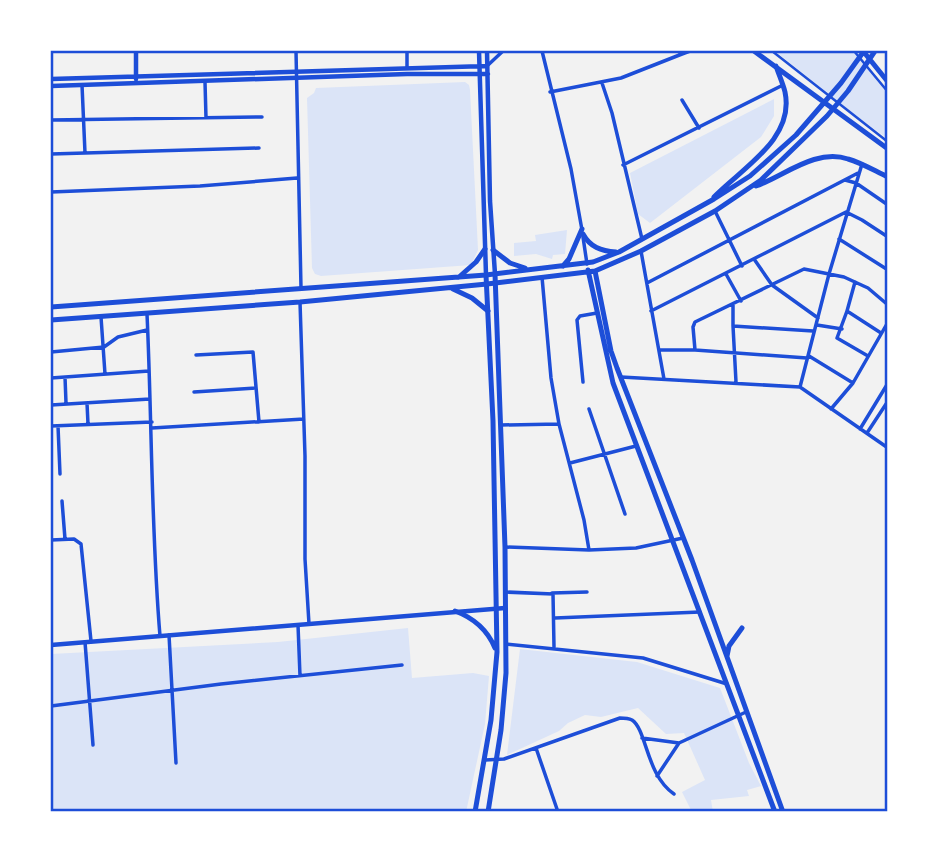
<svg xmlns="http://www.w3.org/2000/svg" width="939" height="863" font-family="'Fira Sans Condensed',sans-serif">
	<rect width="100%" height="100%" fill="#f2f2f2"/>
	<path fill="#dbe4f7" d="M775,51H857L888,93V139L859,118Z
		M465,82L469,85L470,90L478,250L471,265L321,276L315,274L312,268L307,98L314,93L316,88Z
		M774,99V116L761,137L650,223L638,214L630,173Z
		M567,230L565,254L553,255L552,259L536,254L514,256V243L536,241L535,235Z
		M408,628L412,678L473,673L489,676L485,724L466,812H51V654L278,642Z
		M520,649L637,662L720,688L749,763L761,786L747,790L749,796L711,800L713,812H692L682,792L705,780L684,733L666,734L638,708L601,717L585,715L568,723L559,731L507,755Z"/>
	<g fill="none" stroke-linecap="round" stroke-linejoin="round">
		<path stroke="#1d4ed8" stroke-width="2.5" d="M772,51L888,142
			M854,51L888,92"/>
		<path stroke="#1d4ed8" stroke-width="3.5" d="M296,51L301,288
			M407,51V68
			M542,51L571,169L582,230
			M678,51L682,54L690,51
			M487,66L503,51
			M205,82L206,118
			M602,83L612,113L642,239
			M82,85L85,153
			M550,92L621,78L682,54
			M682,100L699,128
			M51,120L262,117
			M51,154L259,148
			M623,165L783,85
			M845,180L856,183L888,205
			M51,192L200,186L297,178
			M715,211L742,266
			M583,237L587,264
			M839,239L888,270
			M641,251L664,379
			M754,259L772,285L818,318
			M726,274L741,301
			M542,277L551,378L559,424
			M855,282L847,311L881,333
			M647,283L858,173
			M300,302L305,456V559L309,624
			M733,305V326
			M651,311L846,212L862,220L888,237
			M847,311L837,338L868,356
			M147,314C152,421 151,529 160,636
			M101,317L105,374
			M817,325L842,329
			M659,350H695L807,358
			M695,350L693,327L695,322L804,269L844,277L868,288L888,305
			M51,352L104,347L118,337L147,330
			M196,355L253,352L259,422
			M809,356L853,383
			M65,377L66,403
			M621,377L800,387L888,448
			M51,378L149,371
			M583,382L577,320L580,316L597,313
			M736,382L733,326L813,331
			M800,387L829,274L862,164
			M194,392L256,388
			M87,403L88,424
			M51,405L150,399
			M589,409L625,514
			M831,409L853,383L888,322
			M501,425L559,424L584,520L589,550L505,547
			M51,426L152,422
			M58,426L60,474
			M152,428L304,419
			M860,429L888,383
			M867,433L888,401
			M570,463L636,446
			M62,501L65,539
			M51,540L74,539L81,544L91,641
			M589,550L636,548L683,538
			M505,592L553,594L554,647
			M552,593L587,592
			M555,618L700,612
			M298,625L300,676
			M169,635L176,763
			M85,642L93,745
			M506,644L643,658L727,684
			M51,706L221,684L402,665
			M642,738L679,743L746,712
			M536,748L558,812
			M485,760L504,759L620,718C625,718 628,718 632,720C647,730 646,775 674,794
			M657,776L679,743"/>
		<path stroke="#1d4ed8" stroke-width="4.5" d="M51,645L505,608"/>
		<path stroke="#1d4ed8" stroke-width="4.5" d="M479,51L486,275
			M487,51L490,201L495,274
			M51,79L487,66
			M136,79V51
			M51,86L407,74H488"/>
		<path stroke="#1d4ed8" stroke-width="5" d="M455,611C474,618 487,629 495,648
			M475,812L491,720L497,652L493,421L486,275
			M488,812L501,730L506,673L505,547L495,274"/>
		<path stroke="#1d4ed8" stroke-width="5" d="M754,51L888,149
			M863,51L888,82
			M756,186C784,176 816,148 848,159C862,163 875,171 888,177
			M714,197C742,168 795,139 785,92C783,84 779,75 776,66
			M583,234C590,247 601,251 616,252
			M493,250L510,263L525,268
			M563,266L569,259L582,229
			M588,270L613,383L775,812
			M595,271L611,351L617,368L692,560L783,812
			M459,277L476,262L485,249
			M453,289L472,298L488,311
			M51,307L486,275L593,262L619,252L714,199L750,176L796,135L841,83L864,51
			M51,320L300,302L487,284L595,271L641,251L715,211L761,180L827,116L848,91L875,51
			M727,656L729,646L742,628"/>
	</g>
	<rect width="939" height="863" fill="none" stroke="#ffffff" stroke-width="105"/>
	<rect x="52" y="52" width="834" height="758" fill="none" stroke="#1d4ed8" stroke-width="2.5"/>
</svg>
